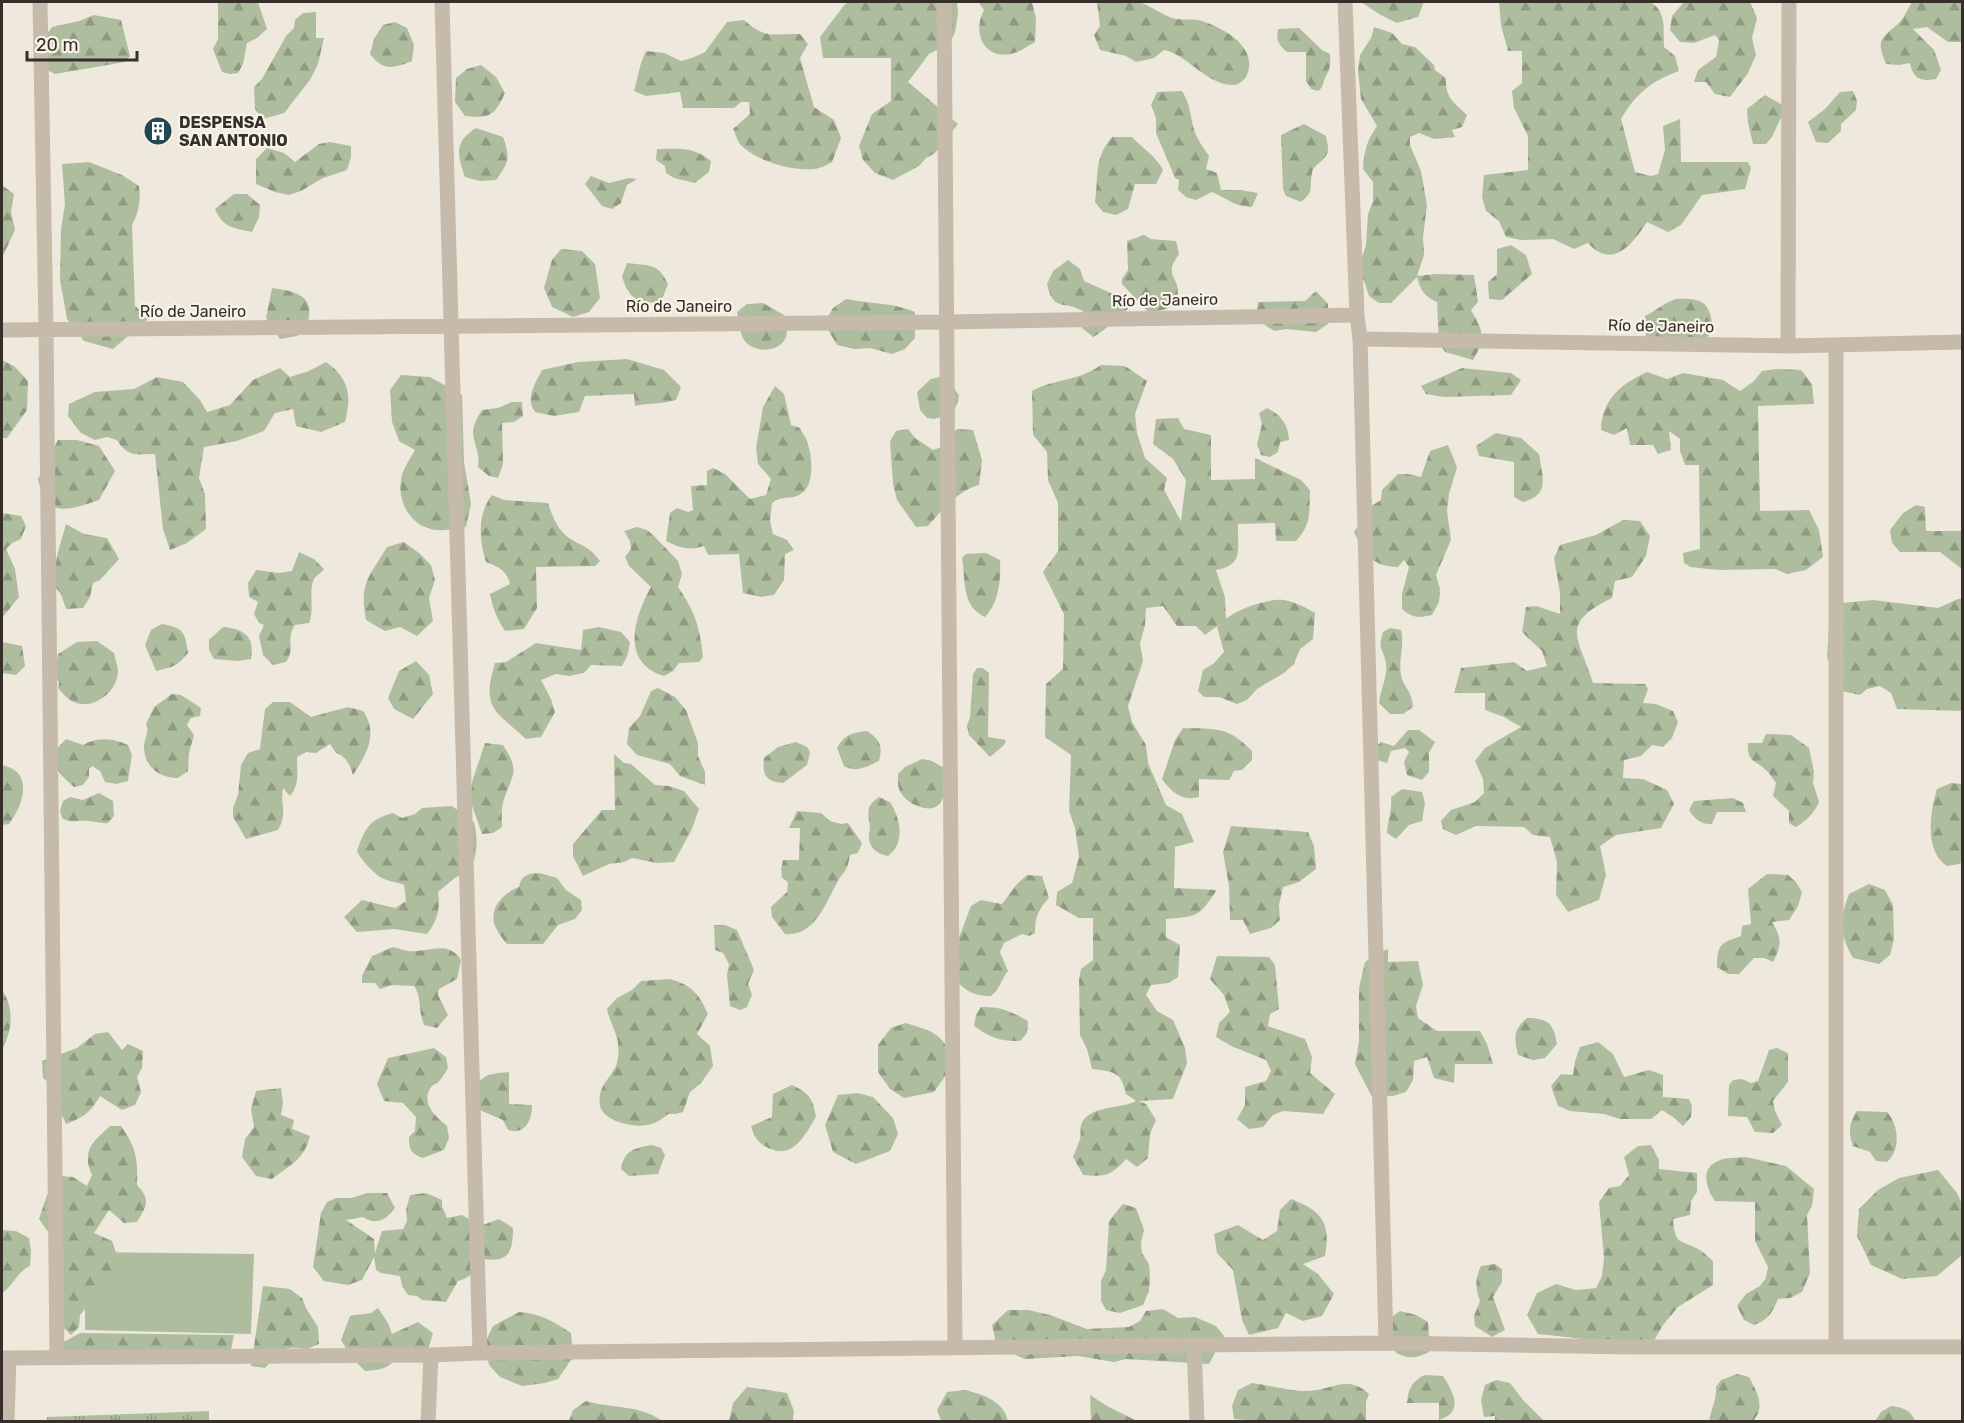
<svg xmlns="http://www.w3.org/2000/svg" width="1964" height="1423" font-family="Rubik,sans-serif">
	<defs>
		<pattern id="forest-firs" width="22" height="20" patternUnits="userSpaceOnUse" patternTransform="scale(1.5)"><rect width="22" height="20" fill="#afbd9f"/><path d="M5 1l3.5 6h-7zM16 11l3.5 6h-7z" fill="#8f9a82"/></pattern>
		<pattern id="park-tufts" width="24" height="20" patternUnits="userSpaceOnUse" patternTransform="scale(1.5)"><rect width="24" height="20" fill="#afbd9f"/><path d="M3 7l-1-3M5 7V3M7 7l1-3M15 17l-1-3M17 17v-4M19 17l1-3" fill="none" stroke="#8f9a82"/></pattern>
	</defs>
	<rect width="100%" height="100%" fill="#efe9dd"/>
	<path fill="#afbd9f" d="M85,1252L254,1254L251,1334L85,1330Z"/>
	<path fill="url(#forest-firs)" d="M218,2H258L267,29L257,38L247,43L243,64L238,73L230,74L222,72L213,49L218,39Z
		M851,2H957L958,14L955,32L950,43L929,54L908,82L958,124L935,153L926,158L919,166L893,180L875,173L863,160L859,146L872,114L891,101V58H823L820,37L845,4Z
		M978,2H1032L1036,19L1035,42C1029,45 1022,51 1014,53C986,62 971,34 984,10Z
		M1097,2C1108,1 1129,0 1139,2C1150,5 1163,16 1176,19C1183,20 1191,19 1198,20C1221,26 1259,46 1247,75C1244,80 1239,85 1233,85C1206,85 1187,54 1164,50L1154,58L1136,62L1126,56L1100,50L1094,35L1100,26Z
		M1361,2H1424L1418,17L1397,23L1379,14Z
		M1499,2H1651C1667,13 1663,29 1664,47L1675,56L1679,71C1651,81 1636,94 1621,119L1635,172L1651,176L1658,174L1665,150L1663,126L1680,119L1681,162H1748L1751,168L1745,189L1702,195L1681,225L1668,232L1647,222C1637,237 1620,263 1599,252C1595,250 1591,246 1588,243L1574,249L1553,239L1521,240L1506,237L1499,221L1486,211L1482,197L1484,175L1528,170V136L1514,108L1512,91L1522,83V51H1508L1501,25Z
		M1684,2H1750L1757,18L1752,38L1756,55L1748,73L1730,97L1715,94L1706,82H1694L1698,70L1716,57L1719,40L1715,35L1694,43L1680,42L1670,30L1672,16Z
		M1912,2H1962V42H1948L1927,27L1913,29L1934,50L1941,70L1936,79C1921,82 1913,79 1910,63L1899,65L1886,64C1876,38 1880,40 1899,23C1905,17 1908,8 1912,2Z
		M316,12V38H324L318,64L310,80L284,113L263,119L255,109L254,87L262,79L286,36L294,28L295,20L303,13Z
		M94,15L121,20L130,56L125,62L55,74L45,69V36L52,27L79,21Z
		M744,20C765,39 773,34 800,34L808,44L800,58L814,107L834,120L841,138L832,162C828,164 823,167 819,168C797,173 758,162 742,146C738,143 736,135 733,129L750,114L749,102H741L734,108H683L680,92L646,96L634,91L641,63L646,51L664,53L681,61L692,58L705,52L727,22Z
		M395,22L407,28L414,45L412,61C392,69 383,71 370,54L374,39L383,25Z
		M1374,27L1392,33L1402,44L1415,47L1434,65L1435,70L1446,78C1445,98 1454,102 1467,115L1462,127L1452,130L1455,137L1434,139L1419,133L1410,137V145L1421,171L1427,205L1423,237L1424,255L1417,276L1436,274L1474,275L1478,302L1471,310C1484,333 1486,337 1473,360L1445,352L1439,342L1437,302C1424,296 1421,291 1417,277L1391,303H1379L1369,296L1361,271V261L1366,245L1368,214L1373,201V182L1363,169C1364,151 1367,140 1377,126L1361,99L1358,71L1360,55L1371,38Z
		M1299,28L1322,50L1330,54C1331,65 1330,69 1325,78C1322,84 1324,87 1318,91L1311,89L1306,81V52H1287C1278,45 1276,39 1278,29Z
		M481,65L496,77L505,93C495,115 490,119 465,116L455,102L456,78L467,69Z
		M1182,91C1193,108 1189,122 1198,139C1201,145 1205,150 1209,156L1206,169L1217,173L1221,190H1240L1258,193L1252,207C1232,206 1229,199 1212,192L1196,200L1186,197L1178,190L1179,180L1175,178L1156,133V118L1151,105L1157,92Z
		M1853,91L1857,101L1856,110L1841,124V131L1828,143L1816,142L1808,122L1825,109L1840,92Z
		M1765,95L1786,107L1772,137L1766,144H1753L1748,123L1747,109Z
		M1304,124L1326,136C1326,140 1329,146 1328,150C1327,161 1314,163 1312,173C1309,187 1315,191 1301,202L1286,196L1283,189L1281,135Z
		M476,128L503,137C511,158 508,163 496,180L480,181L465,177C457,154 454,142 476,128Z
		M1112,137H1132C1143,149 1156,156 1163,170L1156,184H1135L1128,209L1116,215L1103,212L1095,202C1099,175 1093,160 1112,137Z
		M330,142L351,146V157L347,170L323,178L301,191L289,195L275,192L256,184V159L267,148L284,153L295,162L319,144Z
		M657,149C679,149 693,146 711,161L709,172L695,183L674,178L666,173L665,166L656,160Z
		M89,162L122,175L139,186C141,201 139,212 132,225L135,306L149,318L113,349L84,341L67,319L60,280L61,229L65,204L62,164Z
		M591,176L609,183L629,178L637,179L627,185L621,203L612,209L602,206L585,184Z
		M2,185L14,194L11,212L15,230L2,258Z
		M234,194H247L260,205L259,217L252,232C234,228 223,228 215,209Z
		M1144,235L1151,239L1176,241L1179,254C1176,259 1171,265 1172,272C1172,276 1176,281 1177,285C1182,308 1164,312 1147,311L1122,284V279L1128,270L1127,241Z
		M1511,245L1526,255L1532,274L1502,300L1489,299L1488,282L1497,274V249Z
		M561,249L582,251L595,264L600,298L589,312L573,317L552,307L544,288L552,260Z
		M1068,260L1080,269L1084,281L1124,299L1128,309C1117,318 1105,331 1093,337L1082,328L1085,313C1066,298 1054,315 1047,284L1053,271Z
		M627,263C648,266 658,262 668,284L663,297L655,303C634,301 629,297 622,277Z
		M272,288C285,290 307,292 309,308C310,314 308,322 307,328L297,336L280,339L266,318Z
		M1316,291L1328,304V324L1316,332L1286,329L1274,331L1256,319L1258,302L1305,301Z
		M846,299C871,304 891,302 915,312V338L905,349L892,354L870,348L855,349L837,345L824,323L833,308Z
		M1676,299C1703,298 1710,302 1713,329L1700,348L1646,337L1645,316C1656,311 1665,302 1676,299Z
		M763,303L784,315C785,322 789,331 785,339C778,353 753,353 744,340C740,333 739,321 737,312L747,304Z
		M627,359L664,370L681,387L676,400C662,404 649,403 635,406L634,394L585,396L579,412L554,416L535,412C525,398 535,384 542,370L578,362Z
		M2,360L14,366L28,381L27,410L7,438H2Z
		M326,362C349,378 352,396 345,422L321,432L296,426L293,409L275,413L264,431L237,441L204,447L199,478L205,494L206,529L187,543L170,550L163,529L155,454C136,454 128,458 117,440L107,437L95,440L81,433L68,416L69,404L95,392L134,389L157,377L183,382L200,400L207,412L230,405L253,380L280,368L290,377L309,371Z
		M1101,365L1125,366L1147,381L1135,414L1137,433L1145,458L1167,478L1164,490L1181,521L1186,480L1173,459L1153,444L1156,419L1178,418L1184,429L1211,435V480L1255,479V458L1301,480L1310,490C1309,513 1312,523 1296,541H1276L1275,523L1238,524C1237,548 1245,565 1216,570L1225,597L1226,619C1237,609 1269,598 1284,600C1295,602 1305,607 1315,613L1313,639L1300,649L1294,664L1284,673L1257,689L1247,700L1237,704L1219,697H1204L1198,691L1203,670L1213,664L1224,652L1217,627L1220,624L1205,635L1196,626H1177L1163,606L1146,608L1145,625L1140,644L1143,661L1128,706L1132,722L1146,745L1148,763L1166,805L1182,814L1194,842L1175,847L1174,888L1217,890C1198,917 1200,916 1166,919V937L1180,945L1178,977L1169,983L1151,985L1146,995L1157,1011L1173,1020L1185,1048L1187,1063L1173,1099L1139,1101L1146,1104L1156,1120L1150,1134L1148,1158L1137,1167L1126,1159C1111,1176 1105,1177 1083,1175L1073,1157C1075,1152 1078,1145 1080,1139C1081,1135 1080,1130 1081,1125C1089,1104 1120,1110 1136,1101L1126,1094C1121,1071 1114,1072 1092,1069L1087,1049L1080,1035L1079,980L1081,969L1093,960V918H1079L1056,905L1057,892L1072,883L1079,857L1075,828L1069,811L1071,755L1045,737L1046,684L1063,669L1064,614L1043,572L1058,551V503L1048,480L1047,452L1033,435L1032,391C1056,378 1077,382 1101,365Z
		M1462,368L1511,373L1521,380L1511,395L1444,397L1426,394L1421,386Z
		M1776,369L1801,370L1812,384L1814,404L1758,406L1760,511L1809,510L1819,530L1823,557L1806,570L1787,574L1775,569L1718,570L1690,567L1684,563L1683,553L1700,549L1699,465H1685L1680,451V439L1669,431L1671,450L1658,454L1653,445H1630L1627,428L1614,435L1601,430C1602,399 1621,384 1647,372L1667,379L1683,373L1723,380L1740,391L1754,381L1762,371Z
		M401,375L430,377L462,395L464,462L471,504L466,527C457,528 447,531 438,530C413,529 397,504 401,480C402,470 410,459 415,450L399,441L392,422L390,390Z
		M944,376L959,395L958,402L952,414L934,419L927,418L920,410L917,392L931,379Z
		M775,386L784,394L791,425L800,428C802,433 805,436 807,441C812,455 816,487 799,495C789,500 783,495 772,503L770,521L773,534L787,540L794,550L785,554L784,580L774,595L761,597L743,593L739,554L708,555L704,546C689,551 680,548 666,541L670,513L677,508L688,512L693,510L691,486L707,485V471L713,468L725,474L750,499L766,495L771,479L758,464L756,448L763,407Z
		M512,402H522L523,416L514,422L502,423L503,464L498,478L489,476L478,467C480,451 474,445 473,433C473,425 478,416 482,410L498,408Z
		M1267,408C1281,415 1288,424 1289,440L1280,442L1278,452L1270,457L1261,455L1257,444L1262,424L1259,413Z
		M908,429L915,438L933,450L942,447L957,429L973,430L982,460L979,485C960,489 941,511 928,526L916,527L897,500L893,484L890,441L896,431Z
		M1496,433L1521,438L1539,454C1542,477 1551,495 1523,502L1514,497V462L1479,456L1476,446Z
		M58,440H77L99,446L115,471L99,500C83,505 56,518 44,498C41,493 40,485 38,479Z
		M1448,445L1457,467L1449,494L1447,511L1451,540L1436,575L1440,589L1439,602L1432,615C1419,618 1412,618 1402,609V594L1409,567L1404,560L1398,567C1372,567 1364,553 1354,532L1373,505L1381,500L1382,490L1398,474H1408L1421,477L1430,451Z
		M492,495L504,500L548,503C553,518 559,534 574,541C588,549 589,547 600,561L595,566L536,567L537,608L524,629L505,631C497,619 493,609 490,594L510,584C507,571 499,567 486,562C479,540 477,514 492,495Z
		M1916,505L1925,507L1926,531H1962V569L1940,552H1900L1892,543L1890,530L1903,513Z
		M2,513L21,516L26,526L21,539L12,543L6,549L15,569L19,597L2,618Z
		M1623,520L1640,521L1650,536L1646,556L1632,577L1615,581L1612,598C1558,624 1579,638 1593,683L1645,684L1648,689L1643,703L1656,704L1673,711L1678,722L1672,738L1663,747L1652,745L1641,756L1624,760L1623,778L1643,779L1667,790L1674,804L1661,828L1616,835L1600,846L1606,875L1599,900L1568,912L1556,895L1557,862L1550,837L1533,835L1524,827L1476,826L1456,835L1443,829L1441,821L1451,810L1475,802L1484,793L1483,779L1475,761L1485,748L1521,727L1504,717L1485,710V693H1454L1461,668L1514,662L1527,671L1547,666L1542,651L1522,632L1526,607L1536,606L1560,614V593L1554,558L1560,545L1596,535Z
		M66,524L84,534L107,538L119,559L100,580L93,583L90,597L83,608L66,609L61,594L53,584L57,556Z
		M637,527L647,530L654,536L678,561L682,574L678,587C695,611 700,628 703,657L699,662L679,663L673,671L664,676C620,663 634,617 651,587L629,566L625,557L631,549L630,541L624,531Z
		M404,542L419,553L431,565L435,580L429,598L433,621L417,636L400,627L385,631L366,620C359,582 369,578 387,547Z
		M299,552L314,559L324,569C322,572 316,576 314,579C308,590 315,609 309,623L295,625C285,641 296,648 286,662L273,665L263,655L259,636L264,625L259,623L254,614L258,602L249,597L248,583L256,570L279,573L292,571Z
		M986,553L1000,560C1001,579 999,603 985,617C961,606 966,581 962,558L966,554Z
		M1958,599H1962V711L1897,709L1891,693L1880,686L1867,689L1860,695L1837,690L1827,656L1829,626L1842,603L1873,600L1938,608Z
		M162,624C183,628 185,631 188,653C179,665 171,668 156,671L145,645L151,630Z
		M223,627C244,629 255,636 251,659L238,661L214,659L209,650V640Z
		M599,627L621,632L630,642L628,654L622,666L591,665L584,673L569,676L556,674L541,680L551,699L555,712L541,737L526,739C495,710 481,710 495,663L506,662L536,643L581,650L583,630Z
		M1390,628L1401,630C1405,646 1398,659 1401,675C1403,687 1412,690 1413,707L1403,714H1390L1379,703C1380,690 1388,677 1386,664C1384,649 1377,651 1383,632Z
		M97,641L114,653C115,659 118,666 118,672C117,693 91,712 72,701C67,699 62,692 58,688L59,682L55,674L58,654L77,642Z
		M2,642L22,646L25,666L16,675L2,673Z
		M416,661L429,675L433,694L413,719L394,709L388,698L399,671Z
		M977,668H983L989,673L988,737L1006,740L1004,745L990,757L969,735L967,726L970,717L973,674Z
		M658,688L675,697L686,710L698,743V756L705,772V785L680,776L670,764L637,755L627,744L629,728L640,716L651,691Z
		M172,694L181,695L201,708L200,716L191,718L187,725L194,735L189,753L188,771L178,778C160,778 144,767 144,747C144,738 150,733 146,724L154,707Z
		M273,702H290L311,717L348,707L363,711C379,734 366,755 353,775C350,765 346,756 336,753L330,744L316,753L306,752L297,757C297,770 300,785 290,796L283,788C280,805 288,813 278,830L246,839L233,817V808L238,795L241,765L248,753L260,749L265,709Z
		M1183,728C1216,729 1228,726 1252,751V760L1242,770L1234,771L1229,780L1199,779V797C1183,802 1171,792 1162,779L1175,740Z
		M1408,730H1419L1435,742L1429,753V772L1422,780L1407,775L1404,762L1409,752L1405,748L1391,751L1387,763L1377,760L1376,747L1381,742L1394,746Z
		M867,731C880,740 883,745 879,761C866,767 857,773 844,766L837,748C845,734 852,733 867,731Z
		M1766,734L1791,735L1809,748L1814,772L1813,783L1819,802C1814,813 1806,822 1795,827L1789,823V811L1773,796L1776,783C1773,779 1770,774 1767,771C1755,759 1747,763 1748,743H1762Z
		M66,739L83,745C99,737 112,738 128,745L132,755L128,781L116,784L105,782L100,771L92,766L89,769V777L83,785L74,787C60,774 56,773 54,752Z
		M796,742L807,747L810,752L807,765L783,783C766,782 762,775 764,758L778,747Z
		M485,743L503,745C522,774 511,774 503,803C501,810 502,820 502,827L493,833L482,834L470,800L472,782Z
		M614,754L624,763L631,764L655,785L669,786L684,791L699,809L692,829L674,862L657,863L632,858L624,862L609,864L583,876L573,856V844L602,810H615Z
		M922,759L932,761L944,768C944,777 945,789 943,797C938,818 908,806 901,793C897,787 898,781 898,774L905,767Z
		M2,765C35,772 23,805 9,824L2,825Z
		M1951,783L1962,784V861L1960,864L1947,866C1924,851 1930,812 1937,789Z
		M1402,789L1422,792L1425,803L1422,821L1409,825L1396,839L1387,833C1388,820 1392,810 1391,797Z
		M99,793L113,801L114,816L108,823C100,824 94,821 87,821C77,820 71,824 62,818L60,811L63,801L70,797L83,800Z
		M879,797L890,802C900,817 906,843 888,856C878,854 869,849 869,837C868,834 870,831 870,827C868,812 865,807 879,797Z
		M1733,798L1743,803L1746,812H1717L1712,824C1701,825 1695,819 1689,810L1694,801Z
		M452,806L474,822C478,840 478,855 469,872L456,877L438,892C441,907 437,922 427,934L394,929L357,932L344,917L362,900L395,908L406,901L404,885C397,882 386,881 380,877C372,871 361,860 357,851C365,829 368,820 393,813L402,818L415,814L422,808Z
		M797,811L821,813L830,821L841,824L848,823L862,843L858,853L850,855C847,872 846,868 838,881C826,902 815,937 785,934L772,917L771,907L787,892L788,882L782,878L781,869L783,860H799L800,828H789Z
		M1231,826L1308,832L1314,846L1316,869L1299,882L1283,887L1279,905L1280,920L1271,928L1250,934L1243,920H1230L1229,886L1223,852Z
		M540,873L557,878L566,890L581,900L582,910L575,919L558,925L543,944H507C502,938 496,930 494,923C490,906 505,892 519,887C522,874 528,874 540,873Z
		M1767,874L1788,875L1796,882L1802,892L1798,906L1789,920L1772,922C1782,939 1782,945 1773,962L1764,958H1754L1739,974H1728L1717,967C1717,944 1721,943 1741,936L1742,926L1751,924L1748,889Z
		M1027,875L1042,876L1049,898C1038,910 1035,917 1035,933L1029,936L1022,934L1004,943L1000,952L1008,971C1001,980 1000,989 991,996C972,996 962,989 951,974L954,951L971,906L981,900L1002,904L1017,884Z
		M1869,884L1885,890L1893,905L1894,939L1890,955L1879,964L1853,958C1839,933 1839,921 1849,894Z
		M714,925H725L737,930L754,970L748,984L752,995L747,1007L740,1010L730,1006L727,975L729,964L723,953L715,950Z
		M393,947C398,948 403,950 408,951C428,953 448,939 461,960L457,979L439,989L438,995L448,1015L437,1028L424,1025C418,1011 422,997 414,986L392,985L380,989L375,983H362V976L372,956Z
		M1388,949V962L1418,961L1423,985L1416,1006L1418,1018L1437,1031H1480L1487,1044L1493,1064H1455L1454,1083L1434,1078L1427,1057L1414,1061L1413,1080L1406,1092L1393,1096L1372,1097L1355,1064L1359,1041V988L1365,962L1378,953Z
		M1217,956L1269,957L1275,965L1279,1009L1270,1014L1268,1026L1305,1039L1312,1057L1310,1073L1335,1094L1323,1114L1283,1111L1273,1115L1263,1127L1249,1129L1237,1119L1245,1105V1087L1266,1081L1271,1071L1266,1060L1231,1046L1216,1037L1219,1023L1230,1012L1224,995L1210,979Z
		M670,979C692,986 698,992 708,1014L697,1034L710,1046L713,1066L701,1083L690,1092L683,1112L676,1114H668C662,1119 655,1124 647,1125C633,1128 602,1121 600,1105C597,1088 608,1081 615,1068C618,1063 619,1051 618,1045C618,1034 609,1021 607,1009L617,998L632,990L641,981Z
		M2,990C15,1009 12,1031 2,1050Z
		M981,1007C1000,1006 1012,1012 1028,1021L1027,1033L1020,1041C999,1041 991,1038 974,1026L976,1015Z
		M1527,1018C1548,1018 1554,1024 1557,1044L1545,1058L1533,1060L1518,1055C1514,1038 1513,1030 1527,1018Z
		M905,1023C937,1032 939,1033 956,1061L934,1092L904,1098L890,1089L878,1072V1045L891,1028Z
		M108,1032L122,1050L128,1044L143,1051L142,1068L137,1077L141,1092L135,1105L122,1110L100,1096C90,1113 84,1117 66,1124L60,1111L61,1093L43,1078L42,1061L77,1048L95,1034Z
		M1598,1042L1613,1054L1624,1077L1649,1070L1663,1075V1097L1689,1099L1692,1106L1691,1117L1683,1126L1673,1117L1662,1110L1651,1119H1620L1604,1114L1570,1111L1558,1106L1551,1086L1561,1074L1573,1075L1575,1061L1580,1047Z
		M434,1048L446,1057L448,1068C445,1072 443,1077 440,1080C438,1083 434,1084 432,1086C419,1102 436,1117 447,1126L449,1138L444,1150L423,1158C411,1154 409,1149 409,1137L415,1131L416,1117L403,1103L384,1101L377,1084L388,1058Z
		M1777,1048L1788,1053V1082L1773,1101L1775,1111L1782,1125L1773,1133L1755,1132L1747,1117L1728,1116L1729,1085L1733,1080L1742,1079L1751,1083L1758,1081L1769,1050Z
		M509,1072V1104L532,1105C532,1120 526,1135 508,1130L503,1120L475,1108C474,1079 480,1074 509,1072Z
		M792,1085C809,1093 813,1098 816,1117C806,1133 794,1159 771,1149C759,1144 755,1139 751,1126L772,1117L773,1094Z
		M281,1088L283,1103L281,1115L294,1120L292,1129L310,1136C304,1160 290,1165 272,1179L256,1176L242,1157L245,1139L254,1127L251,1109L256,1091Z
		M857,1093L873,1097L893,1118L898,1134L890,1151L856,1164L833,1152L825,1125L838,1095Z
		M1857,1111L1887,1112C1899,1126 1901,1149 1887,1162L1876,1161L1870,1152L1853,1146C1848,1132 1849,1124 1857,1111Z
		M110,1126H121C136,1148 138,1158 137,1185C151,1200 147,1206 137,1222L124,1223L109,1210L94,1233L112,1241L120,1264L113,1281L96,1295L80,1315L79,1327L71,1335L62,1326L51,1236L39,1219L47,1195L61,1176L73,1177L87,1186L92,1175C81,1150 93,1142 110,1126Z
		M652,1145L661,1148L665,1155L658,1174L629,1176L621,1169C624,1150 635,1148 652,1145Z
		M1651,1145L1659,1160V1169L1697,1173V1192L1691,1201L1690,1215L1673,1219C1675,1244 1678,1239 1698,1249C1703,1251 1708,1257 1713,1261V1285L1678,1307L1663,1325L1651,1346L1538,1334L1527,1315L1537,1293L1556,1284L1576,1290L1596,1288L1602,1276L1604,1258L1599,1202L1609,1188L1620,1186L1629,1175L1624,1157L1638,1146Z
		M1746,1157L1786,1166L1814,1189L1812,1206L1807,1215L1810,1273L1802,1292L1790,1298L1778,1299C1772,1313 1768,1320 1754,1325L1744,1320L1737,1306L1746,1294L1760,1286L1766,1278L1768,1267L1755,1241V1202L1715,1201C1707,1189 1699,1169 1718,1161C1725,1157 1738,1158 1746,1157Z
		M1938,1170L1957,1193L1962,1204L1961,1256L1937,1276L1902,1279L1871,1265L1857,1236L1859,1209L1878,1190L1899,1178Z
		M367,1193H387L395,1208C386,1220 376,1226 363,1217L346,1220L374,1239L375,1253L382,1231L403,1229L407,1221L406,1210L410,1195L426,1193L442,1200V1206L447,1218L462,1215L478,1224L485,1233L483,1225L499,1219L513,1228C513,1250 510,1263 484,1259C477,1269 471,1278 458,1281L446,1302L422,1300L417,1296L408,1295L402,1286L400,1276L381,1273L376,1270L374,1257L362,1280L348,1285L324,1281L313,1267L321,1213L327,1202L336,1198H352Z
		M1291,1199C1322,1211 1331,1222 1325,1256L1303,1264L1318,1274L1334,1294L1322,1316L1303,1321L1286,1313L1278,1328L1249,1335L1242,1320L1233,1270L1217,1253L1214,1234L1238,1225L1263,1240L1277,1231L1280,1210Z
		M1123,1204L1136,1208L1144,1230L1141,1242L1142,1253L1149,1264L1150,1277L1149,1291L1143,1305L1120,1313L1106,1310L1101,1301V1281L1106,1270L1109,1221Z
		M2,1230L16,1231L29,1238L31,1251L30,1266C17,1272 13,1286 2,1293Z
		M1495,1264L1502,1269V1282L1493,1297L1505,1330L1492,1337L1475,1326L1474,1316L1480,1301C1475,1287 1475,1279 1481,1266Z
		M263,1286L290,1289L302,1298L306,1308L318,1327L319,1344L305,1350C285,1342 278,1355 265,1368L251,1366Z
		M378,1308L388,1323L392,1334L418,1322L433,1333L426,1357L398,1356C389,1369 380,1370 365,1371L352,1358L341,1340L350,1316L371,1313Z
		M1163,1309L1178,1318L1195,1317L1216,1326L1224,1336L1209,1364L1126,1359L1114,1362L1078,1356L1025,1359L997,1347L992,1325L1008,1310H1028L1050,1315L1087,1329L1129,1327L1140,1321L1146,1311Z
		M1400,1311L1416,1315L1428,1322L1430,1351C1417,1359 1409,1359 1396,1353L1385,1328L1393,1316Z
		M519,1312C540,1313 554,1322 571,1333L573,1357L558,1379L545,1383L522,1386L500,1377L489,1365L484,1345L493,1326Z
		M80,1333L234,1335L231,1350L75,1363L56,1346Z
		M1737,1374L1749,1377C1757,1392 1766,1407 1753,1421H1709C1711,1409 1717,1399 1716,1387L1721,1380Z
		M1425,1375L1443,1376C1454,1393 1464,1412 1439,1420V1403H1407C1408,1389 1412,1381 1425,1375Z
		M1496,1380L1510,1383L1523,1400L1544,1421H1495V1416L1484,1417L1481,1400L1485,1385Z
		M1252,1383C1269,1385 1292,1392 1308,1391C1332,1390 1348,1374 1369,1394L1366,1402V1421L1271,1422L1234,1419L1232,1406L1238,1390Z
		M747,1387L787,1393L794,1411L793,1421H729L733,1403Z
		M965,1390C982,1394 1004,1401 1008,1421H941L937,1410L947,1392Z
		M1090,1395L1107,1406L1137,1421H1091Z
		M586,1401C612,1409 639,1404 662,1421H569L573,1410Z
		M1891,1406C1902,1407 1911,1410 1915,1421H1875L1881,1412Z"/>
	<path fill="url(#park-tufts)" d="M209,1411V1421H47V1417Z"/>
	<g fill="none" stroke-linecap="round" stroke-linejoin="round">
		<path stroke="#c6bbab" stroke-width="15" d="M40,2L46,329L57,1358
			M442,2L480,1353
			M944,2L955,1347
			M1345,2L1357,315L1360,339L1386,1343
			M2,330L947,322L1357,315
			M1360,339L1788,346L1962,342
			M1788,346L1789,2
			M1194,1346L1197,1422
			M1836,1347V346
			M2,1358L431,1355L480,1353L1386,1343L1632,1347H1962
			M7,1422L9,1358
			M428,1422L431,1355"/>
	</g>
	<defs>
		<g id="building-disc" transform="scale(1.5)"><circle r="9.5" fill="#234851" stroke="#f7f3e9"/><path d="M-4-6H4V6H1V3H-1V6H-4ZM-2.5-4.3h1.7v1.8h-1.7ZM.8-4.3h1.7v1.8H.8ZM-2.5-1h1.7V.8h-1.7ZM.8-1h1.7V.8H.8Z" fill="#fff"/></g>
	</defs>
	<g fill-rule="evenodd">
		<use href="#building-disc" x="158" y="131"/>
	</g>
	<g text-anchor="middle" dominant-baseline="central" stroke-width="4.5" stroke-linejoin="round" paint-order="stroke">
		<g font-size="16" font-weight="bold" fill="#352e29" stroke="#f7f3e9" text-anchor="start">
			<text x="179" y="122">DESPENSA<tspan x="179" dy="18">SAN ANTONIO</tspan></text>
		</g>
		<g font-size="16" fill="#352e29" stroke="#f7f3e9">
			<text transform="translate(1165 300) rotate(-1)">Río de Janeiro</text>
			<text x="679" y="306">Río de Janeiro</text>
			<text x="193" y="311">Río de Janeiro</text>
			<text transform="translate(1661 326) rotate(1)">Río de Janeiro</text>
		</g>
	</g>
	<rect width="1964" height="1423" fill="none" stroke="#352e29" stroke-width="6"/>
	<path d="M27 51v9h110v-9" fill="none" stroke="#352e29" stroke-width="3"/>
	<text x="36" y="51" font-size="18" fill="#352e29" stroke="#f7f3e9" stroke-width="4.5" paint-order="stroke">20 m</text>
</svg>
